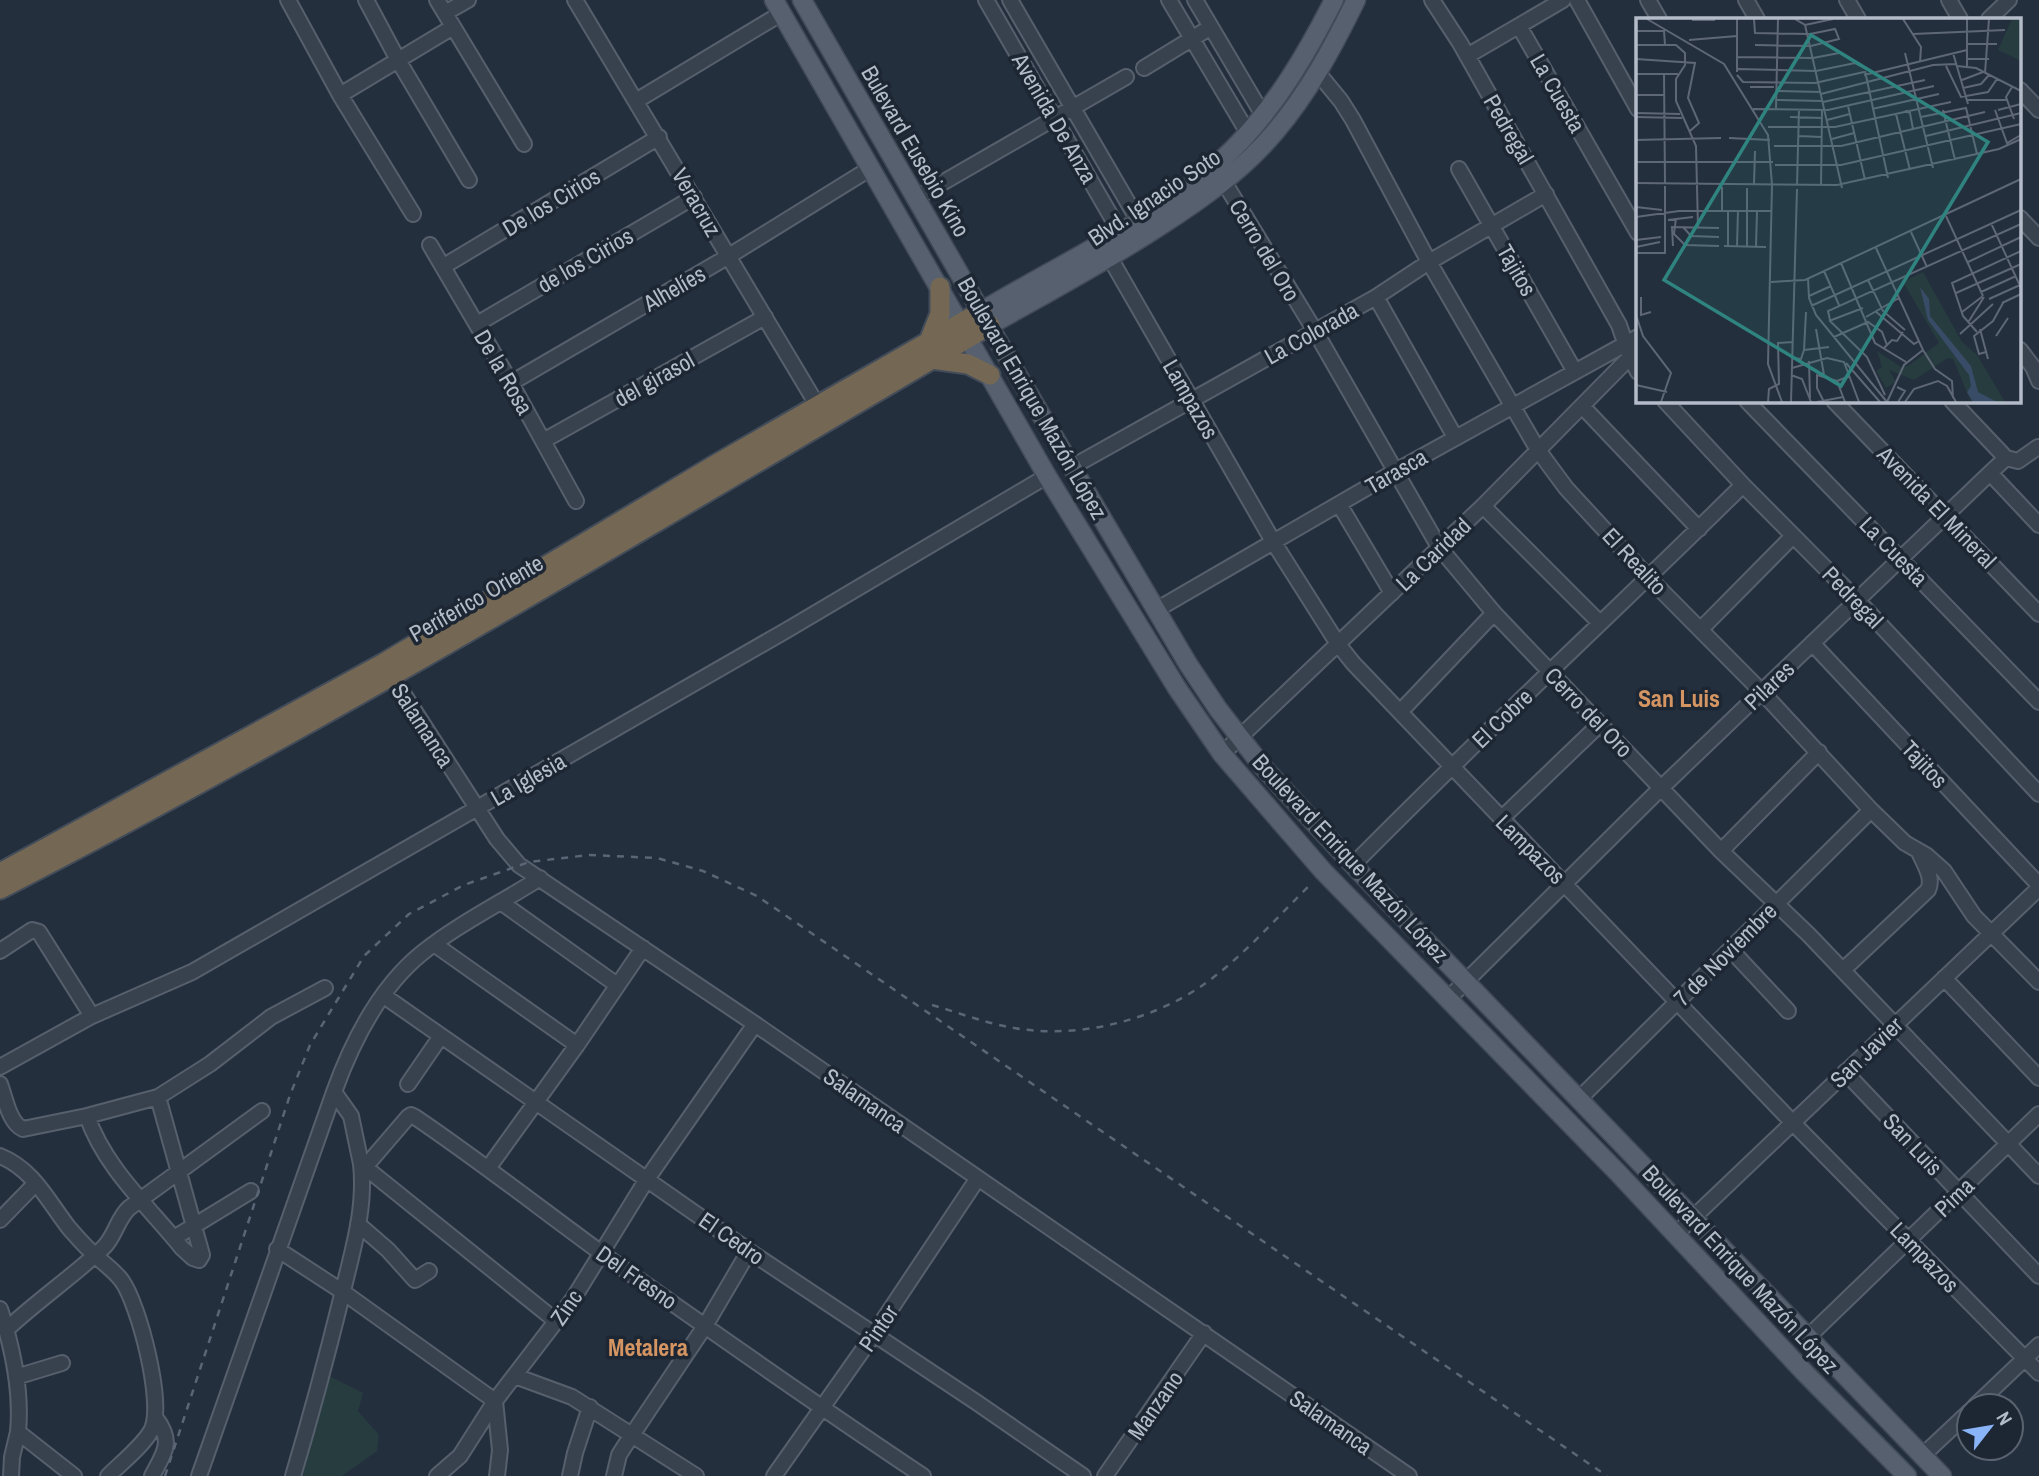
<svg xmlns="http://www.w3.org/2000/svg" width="2039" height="1476" font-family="'Archivo Narrow',sans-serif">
	<rect width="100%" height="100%" fill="#242f3e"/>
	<path fill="#263c3f" d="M329,1376L363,1393L358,1411L379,1435L377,1451L342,1476H297Z"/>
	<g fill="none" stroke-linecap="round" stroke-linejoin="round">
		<g stroke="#565f6c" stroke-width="18">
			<path id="minor" d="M288,0L340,95L413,214
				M366,0L398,60L469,180
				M437,0L524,144
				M575,0L822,413
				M986,0L1123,237
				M1010,0L1138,220
				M1169,0L1248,133
				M1195,0L1263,115
				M1432,0L1460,43L1619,325L1630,357L1638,372
				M1577,0L1638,109
				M1648,0L1659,19
				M1746,0L1757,19
				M1847,0L1858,19
				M1949,0L1960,19
				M445,13L468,0
				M1989,19L2009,0
				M1519,26L1638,233
				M1467,56L1563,0
				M1144,68L1211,27
				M1318,73L1341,101L1353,120L1429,262L1538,450L1566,488L1648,577L1762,692L1871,810L1905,843L1926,855L1944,871L1974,916L2039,982
				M2020,90L2039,110
				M340,95L453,27
				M636,101L782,13
				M1459,169L1574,370
				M1224,182L1315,331L1439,547L1494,613L1721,851L1809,935L2039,1176
				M916,198L1126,77
				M2020,218L2039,238
				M430,245L511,383L576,501
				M1110,258L1274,543L1338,644L1353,663L1793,1123L2039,1373
				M444,266L659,137
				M1376,297L1455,437
				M477,324L694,197
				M2020,350L2033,367L2039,381
				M511,383L729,256L871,168
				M1665,401L1743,485L1857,600L2039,794
				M1747,401L2039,702
				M1834,401L2039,614
				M1952,401L2006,458
				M1582,406L1699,529
				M543,441L765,317
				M1072,467L1376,297L1429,262L1546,194
				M1990,473L2039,525
				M1339,504L1392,593
				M1483,506L1600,623
				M1156,610L1394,472L1638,337
				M1701,629L1793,536
				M1812,643L2039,885
				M388,670L497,839L519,865L755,1024L1409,1476
				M1400,712L1494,613
				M1222,754L1483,506L1638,349
				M1501,819L1600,724
				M1721,851L1819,752
				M1353,865C1480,736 1614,612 1743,485
				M502,903L617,985
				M434,944L577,1045
				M1731,950L1788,1011
				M0,951L32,930L39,932L92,1016
				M1843,970L1928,890C1934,878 1924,864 1919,852
				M1944,978L2039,1078
				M384,996L749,1251L976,1402L1083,1476
				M1448,999L1661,788L1990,473L2006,458L2018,461L2038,447
				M0,1067L92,1016L192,972L787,630L1047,476
				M1845,1072L2039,1276
				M0,1084C5,1097 9,1123 23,1129L87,1116L158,1097L210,1064L271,1017L325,988
				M408,1084L441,1036
				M334,1092L351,1116L361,1164L556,1321
				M1579,1099L1871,810
				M87,1116C105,1168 148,1206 182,1248L193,1258L199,1260L202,1255L158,1097
				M0,1156C33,1169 48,1201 69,1228C77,1237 85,1247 95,1255C104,1264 114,1270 122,1281C139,1305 164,1402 152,1429C145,1444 120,1464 108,1476
				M365,1167L408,1117L411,1115L415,1117C480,1161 541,1209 604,1255C710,1330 815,1404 923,1476
				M489,1167L577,1045L643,948
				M0,1220L36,1183
				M358,1224L388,1250L415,1280L429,1271
				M1676,1234L2039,888
				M174,1238L251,1191
				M277,1249L343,1292L495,1401L500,1450L497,1476
				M0,1309C13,1349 22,1390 18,1432L74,1476
				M7,1329C37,1301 72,1277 103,1248C115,1237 117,1219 129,1208L262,1111
				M1808,1337L2039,1114
				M515,1376L572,1397L696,1476
				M16,1377L62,1363
				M1975,1406L2039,1345
				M1922,1456L1969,1412
				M11,1476L12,1457L18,1432
				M152,1476C165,1451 174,1442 155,1417
				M199,1476L334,1092C352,1042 380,987 422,953C458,924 501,903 540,878
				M293,1476C311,1416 327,1356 342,1295C352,1252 366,1209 361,1164
				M437,1476L460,1456L495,1401L573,1299L647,1179L755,1024
				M570,1476L575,1453L590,1407
				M614,1476L619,1455L624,1447L705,1326L749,1251
				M774,1476L874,1334L978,1178
				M1105,1476L1204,1333"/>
		</g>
		<g stroke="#414a57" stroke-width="21">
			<path id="major" d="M774,0L1047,476L1177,688L1222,754L1323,871L1619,1174L1805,1373L1907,1476
				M802,0L1017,374L1188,664L1218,709L1263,767L1353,865L1942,1476
				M982,311C1063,262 1166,216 1233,149C1276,106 1306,55 1334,0
				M990,325C1047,293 1105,262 1160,226C1202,199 1243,170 1275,132C1309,92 1333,47 1356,0"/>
		</g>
		<g stroke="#434c59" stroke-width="23">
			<path id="highway" d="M929,341L940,314V287
				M932,359L968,364L990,375
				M0,873L384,663L715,465L982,311
				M0,889C338,716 662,517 990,325"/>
		</g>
		<use href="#minor" stroke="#38414e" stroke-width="14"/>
		<use href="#major" stroke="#56606e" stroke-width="18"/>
		<use href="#highway" stroke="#746855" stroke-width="19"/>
		<path stroke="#5a6575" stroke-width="2.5" stroke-dasharray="7 7" stroke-linecap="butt" d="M932,1005C956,1012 980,1021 1004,1026C1069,1041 1148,1023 1203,985C1243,957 1277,917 1312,883
			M165,1476L290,1095L310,1045L364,956L409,914L464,885L529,862L589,855L657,858L703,871L757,896L1607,1476"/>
	</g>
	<g text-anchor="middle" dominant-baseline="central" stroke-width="7" stroke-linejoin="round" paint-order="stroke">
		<g font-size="23" fill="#b4bcc9" stroke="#1d2633">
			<text transform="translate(1558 93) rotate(60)">La Cuesta</text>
			<text transform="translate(1055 118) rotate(60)">Avenida De Anza</text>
			<text transform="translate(1509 129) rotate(60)">Pedregal</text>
			<text transform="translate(916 151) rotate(60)">Bulevard Eusebio Kino</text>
			<text transform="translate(1154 197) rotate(-34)">Blvd. Ignacio Soto</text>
			<text transform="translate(551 202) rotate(-31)">De los Cirios</text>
			<text transform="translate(697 202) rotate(60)">Veracruz</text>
			<text transform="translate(1265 250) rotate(59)">Cerro del Oro</text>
			<text transform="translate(585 260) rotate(-30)">de los Cirios</text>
			<text transform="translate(1517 270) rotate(60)">Tajitos</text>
			<text transform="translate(674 288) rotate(-30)">Alhelíes</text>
			<text transform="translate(1311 333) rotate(-29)">La Colorada</text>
			<text transform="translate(504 372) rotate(60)">De la Rosa</text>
			<text transform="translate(654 379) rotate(-29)">del girasol</text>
			<text transform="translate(1033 398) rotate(60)">Boulevard Enrique Mazón López</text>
			<text transform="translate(1191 399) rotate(60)">Lampazos</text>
			<text transform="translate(1396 471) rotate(-30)">Tarasca</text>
			<text transform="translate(1937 507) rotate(46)">Avenida El Mineral</text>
			<text transform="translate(1894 551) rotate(46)">La Cuesta</text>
			<text transform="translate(1433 554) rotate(-44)">La Caridad</text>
			<text transform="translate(1635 561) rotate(47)">El Realito</text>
			<text transform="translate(1853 597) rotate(46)">Pedregal</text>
			<text transform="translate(476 598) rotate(-30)">Periferico Oriente</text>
			<text transform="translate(1769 685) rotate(-44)">Pilares</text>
			<text transform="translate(1589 712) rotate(46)">Cerro del Oro</text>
			<text transform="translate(1502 718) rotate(-44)">El Cobre</text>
			<text transform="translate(423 725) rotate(57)">Salamanca</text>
			<text transform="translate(1925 764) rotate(47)">Tajitos</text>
			<text transform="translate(528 779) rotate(-30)">La Iglesia</text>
			<text transform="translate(1531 849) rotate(45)">Lampazos</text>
			<text transform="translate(1351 858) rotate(47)">Boulevard Enrique Mazón López</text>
			<text transform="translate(1725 954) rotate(-45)">7 de Noviembre</text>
			<text transform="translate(1866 1052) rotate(-44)">San Javier</text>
			<text transform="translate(865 1100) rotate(35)">Salamanca</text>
			<text transform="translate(1913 1144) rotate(47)">San Luis</text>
			<text transform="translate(1954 1197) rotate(-44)">Pima</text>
			<text transform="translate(732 1238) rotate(35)">El Cedro</text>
			<text transform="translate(1925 1257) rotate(46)">Lampazos</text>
			<text transform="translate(1741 1269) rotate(47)">Boulevard Enrique Mazón López</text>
			<text transform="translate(637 1277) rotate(35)">Del Fresno</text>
			<text transform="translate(566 1307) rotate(-55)">Zinc</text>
			<text transform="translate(878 1328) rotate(-56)">Pintor</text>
			<text transform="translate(1155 1405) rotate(-55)">Manzano</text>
			<text transform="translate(1331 1422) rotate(35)">Salamanca</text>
		</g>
		<g font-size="24" font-weight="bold" fill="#d59563" stroke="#1d2633">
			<text x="1679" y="698">San Luis</text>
			<text x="648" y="1347">Metalera</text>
		</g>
	</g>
	<g transform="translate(1636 18)">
		<rect width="385" height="385" fill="#242f3e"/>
		<path d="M376,1H385V43L362,32ZM287,254L326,324L341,337L369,384H335L317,341L312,340L278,362L253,352L260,364L250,370L240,353L246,349L241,333L265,349L272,348L303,325L267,264Z" fill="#263c3f"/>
		<path d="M284,269L293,281L294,298L335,348L342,374L361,384H337L331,374L335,368L333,357L292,302Z" fill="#394c67"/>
		<path fill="none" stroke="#5e6776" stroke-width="2" d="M11,1L88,46L132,117L136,167M101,1V54M118,1L119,15L174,16L199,11L203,21L175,28L119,27M159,1L169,7L206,170M267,1L285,29L284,45M56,2H79M169,7L197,1M0,13H28L29,27M277,16L369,12M53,22L101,18M331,26H361M0,27H40L49,35V47L40,61V83L60,128L62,210M269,35L297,150M317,35L332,86M101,39L177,40L203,35M0,41L59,45L52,80L63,105L54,113M331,41H353M310,48L325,79L352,74L361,61M321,48L340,50L385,73M331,48V1M102,51L180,53L219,45L229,50M229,53L252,160M349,55L353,1M0,56H42M28,56L29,165M101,57L107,64L179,65L228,54M228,57L331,32M326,62L347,54M114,69H138M376,69L370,79L378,101M327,70L345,66L353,57M141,73L185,74M185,76L297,47L320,46M0,77H28M141,82L186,83M331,82H372M187,84L289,62M212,88L229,162M140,90L142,1M117,91L192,92L298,68M236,91L303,76M307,92L319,142M359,92L371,125L385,117M362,92L385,86M269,93L274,95L277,111M0,95L44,96M260,96L274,152M0,99L46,100M154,99L186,100M285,99L330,90L341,136M191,102L214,96M132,109H199L315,84M163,118L185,119M290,118L385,95M93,120L134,122M196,121L218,115M0,122L85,120M138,128H205L349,94M0,144H137M139,147H205L385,106M0,165L201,167L363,131L385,121M118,166L119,133M136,167L132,346L146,384M161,167L163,91M185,167L186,93M86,169V193M0,189L26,192M310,198L347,278M0,199L43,193H136M40,200L38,216L49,227L83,228M32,202L57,199M355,205L385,270M47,209L55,218L83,219M275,214L291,249M0,222L25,219M37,228L36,209L83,210M88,228L130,229M92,228V193M101,228L102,193M111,228V170M0,229L24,224M120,229L121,193M240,230L287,332L268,347L251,384M0,235H29V168M332,244L385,219M205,245L239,325L270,344M188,253L203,287M172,260L173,280L180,297L251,384M232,262L247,293L269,312M135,264L169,262L385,161M345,274L380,258M320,275L385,246M173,278L195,268M5,279V297L15,294M353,281L384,267M366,285L385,276M175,288L385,192M239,293L278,326L283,323M326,294L347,278M0,297L7,318L35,355L25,384M230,299L263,280M194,302L192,293L385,206M193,303L227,290M194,303L231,339L249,377M333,303L348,279M180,311L188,357M344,311L352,341M341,314L327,298L316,265L385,233M324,316L357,286M360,318L372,300M198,319L232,304L246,314L251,327M248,330L256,322L261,323L267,314M168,332L193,329M287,332L299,351L316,363L317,380M350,334L343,336L338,318L357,303L367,285M156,340L165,341L168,332L170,294M173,343L174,380M210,345L244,384M156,350L191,340L208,344L223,384M155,357L166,361L175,384M201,363L209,384M0,367L31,374M261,369L269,373L262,384M187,382L181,370V357L201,363L214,358M132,384L133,371L143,366L142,325L157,324M155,384L161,171M181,384L207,379M269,384L278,371L302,363L311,368L320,384"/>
		<path fill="#308480" fill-opacity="0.15" stroke="#308480" stroke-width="3.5" d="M175,17L352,124L205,368L28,262Z"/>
		<rect width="385" height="385" fill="none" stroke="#b4bcc9" stroke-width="3.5"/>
	</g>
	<g transform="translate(1990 1427) rotate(59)"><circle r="33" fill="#1d2633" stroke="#59626f" stroke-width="2"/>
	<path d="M0-5L12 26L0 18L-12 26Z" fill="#8ab4f8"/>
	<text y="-10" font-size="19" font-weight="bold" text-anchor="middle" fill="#b4bcc9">N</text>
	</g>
</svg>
